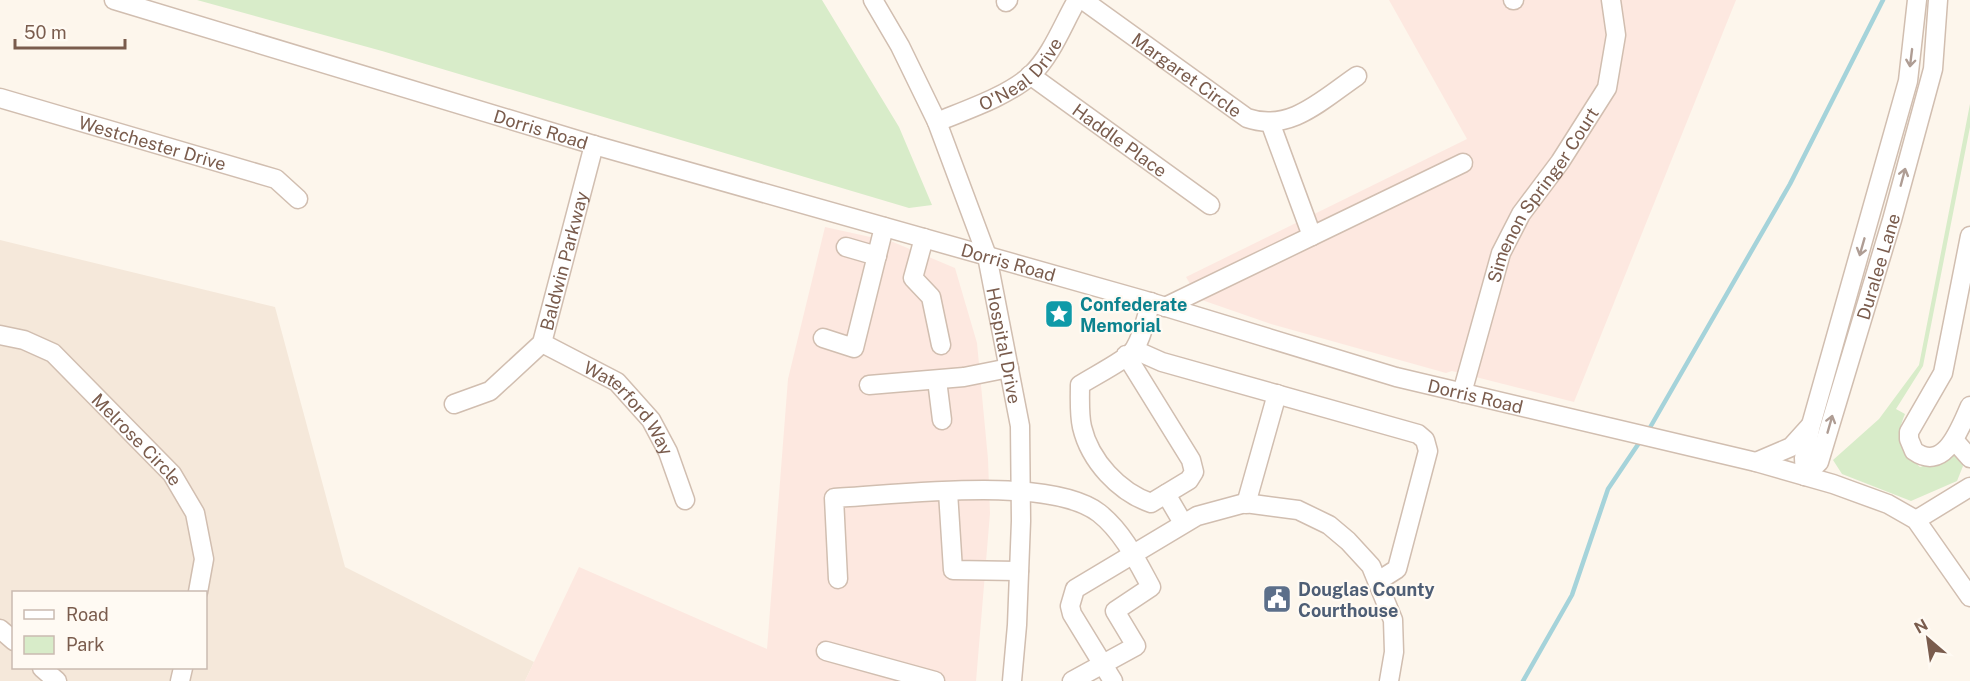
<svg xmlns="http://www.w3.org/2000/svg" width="1970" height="681" font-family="'Public Sans',sans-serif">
	<rect width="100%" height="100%" fill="#fdf6ec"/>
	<path fill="#f5e8da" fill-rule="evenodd" d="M0,240L275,307L345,567L534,662L525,681H0ZM14,592H206V668H14Z"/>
	<path fill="#fde8e0" d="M1389,0H1736L1574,402L1452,371L1446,373L1271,324L1199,299L1186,277L1467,139Z
		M825,227L893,242L955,268L977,343L988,459L990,513L976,681H525L579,567L767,649L788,379Z"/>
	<path fill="#d8ecc9" d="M197,0H822L899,127L932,205L909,208L382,51Z
		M1970,104V127L1923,366L1896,409L1905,414C1894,441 1899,448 1920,467L1955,455L1963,466L1957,481L1911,501L1842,474L1833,460L1879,419L1919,365Z"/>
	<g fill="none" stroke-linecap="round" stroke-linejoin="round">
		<path stroke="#a5d3da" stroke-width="4.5" d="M1648,431L1790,184L1883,0
			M1523,681L1572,595L1608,489L1641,440"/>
		<g stroke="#d1beb0" stroke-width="21">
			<g id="minor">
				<path id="s1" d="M114,0L594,145L1143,300L1396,377L1756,462L1833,484L1888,504L1916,520L1970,597"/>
				<path id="s2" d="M873,0L900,46L937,122L987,256L1020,426L1021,521L1017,625L1012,681"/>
				<path id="s3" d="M1083,0L1247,118C1290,133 1323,99 1357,76"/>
				<path d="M1513,0H1514"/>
				<path d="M1006,2L1008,0"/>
				<path id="s4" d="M1030,75L1210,205"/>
				<path id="s5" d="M0,98L276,179L298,199"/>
				<path id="s6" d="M937,122C966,110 1008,96 1031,75C1052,55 1063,24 1077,0"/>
				<path d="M1312,236L1463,163"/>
				<path d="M1970,236L1943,373L1909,432V439L1914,451C1945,473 1960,428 1970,406"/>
				<path d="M924,238L913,278L931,297L941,345"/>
				<path d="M846,247L877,256"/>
				<path d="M1165,307L1312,236L1270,122"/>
				<path id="s7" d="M0,335L24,340L53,353L172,474L195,513L204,559L198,592"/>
				<path d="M823,338L854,348L884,227"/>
				<path id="s8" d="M542,343L617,382L651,420L668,452L685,500"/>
				<path d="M1135,350L1162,362L1418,434L1425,440L1428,451L1397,569L1378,581"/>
				<path d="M1126,355L1191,460L1194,472L1189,480L1151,503C1119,492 1090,461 1082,427C1079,414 1080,398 1080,385C1092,377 1130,358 1135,348C1143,335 1146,317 1151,302"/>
				<path d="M937,380L942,420"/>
				<path d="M869,385L964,377L1009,368"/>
				<path id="s9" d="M1462,393L1501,253L1521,214L1560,162L1607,88L1616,35L1611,0"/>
				<path id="s10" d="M454,404L490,391L542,343L594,145"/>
				<path d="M1954,440L1970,458"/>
				<path d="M1756,462L1791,447L1810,426"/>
				<path id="s11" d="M1805,476L1819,462L1892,220L1933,69L1938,0"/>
				<path d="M1805,476L1804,458L1811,425L1908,81L1917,0"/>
				<path d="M948,492L953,570L1019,571"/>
				<path d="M1166,494L1183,523"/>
				<path d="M1246,504L1277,394"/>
				<path d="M1916,520L1970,487"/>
				<path d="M838,579L834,498C898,495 1049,475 1099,513C1123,532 1137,561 1151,587L1115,611L1136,646L1072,681"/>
				<path d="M0,629L14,641"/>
				<path d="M826,651L935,681"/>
				<path d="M42,668L57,681"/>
				<path d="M180,681L183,668"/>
				<path d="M1113,681L1072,614L1070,606L1075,589L1197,516L1245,503L1298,510L1329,525L1348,541L1371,566L1393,620L1394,652L1389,681"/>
			</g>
		</g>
		<use href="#minor" stroke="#fff" stroke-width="18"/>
	</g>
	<defs><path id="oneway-shaft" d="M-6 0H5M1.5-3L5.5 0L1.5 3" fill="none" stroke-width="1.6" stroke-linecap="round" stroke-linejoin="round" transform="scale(1.5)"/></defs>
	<g stroke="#af9d94">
		<use href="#oneway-shaft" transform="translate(1911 58) rotate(97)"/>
		<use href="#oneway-shaft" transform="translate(1903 177) rotate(-75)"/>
		<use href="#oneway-shaft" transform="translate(1862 247) rotate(106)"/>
		<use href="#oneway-shaft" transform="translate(1830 424) rotate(-74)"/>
	</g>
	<defs>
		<g id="sight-square" transform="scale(1.5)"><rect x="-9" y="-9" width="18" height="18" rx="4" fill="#0f9aa8" stroke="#fffaf3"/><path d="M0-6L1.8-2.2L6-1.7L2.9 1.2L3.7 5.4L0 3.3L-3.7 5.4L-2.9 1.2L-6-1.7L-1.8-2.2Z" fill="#fff"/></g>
		<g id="civic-square" transform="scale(1.5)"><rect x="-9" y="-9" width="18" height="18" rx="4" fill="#5c6f8a" stroke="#fffaf3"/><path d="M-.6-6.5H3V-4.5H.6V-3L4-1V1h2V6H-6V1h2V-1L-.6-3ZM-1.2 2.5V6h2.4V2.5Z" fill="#fff"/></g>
	</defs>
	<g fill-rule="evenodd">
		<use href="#sight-square" x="1059" y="314"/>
		<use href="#civic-square" x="1277" y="599"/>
	</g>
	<g text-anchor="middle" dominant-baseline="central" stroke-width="4.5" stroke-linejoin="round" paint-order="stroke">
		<g font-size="18" fill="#7a5c4d" stroke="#fffaf3">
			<text stroke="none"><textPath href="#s6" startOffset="98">O'Neal Drive</textPath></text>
			<text stroke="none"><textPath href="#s3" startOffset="128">Margaret Circle</textPath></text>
			<text stroke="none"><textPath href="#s1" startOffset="446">Dorris Road</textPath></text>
			<text stroke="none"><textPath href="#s4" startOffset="111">Haddle Place</textPath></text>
			<text stroke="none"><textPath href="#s5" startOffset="159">Westchester Drive</textPath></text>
			<text stroke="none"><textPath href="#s9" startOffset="216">Simenon Springer Court</textPath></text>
			<text stroke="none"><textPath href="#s10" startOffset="194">Baldwin Parkway</textPath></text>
			<text stroke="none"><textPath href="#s1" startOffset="932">Dorris Road</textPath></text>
			<text stroke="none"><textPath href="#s11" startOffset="224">Duralee Lane</textPath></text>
			<text stroke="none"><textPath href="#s2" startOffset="372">Hospital Drive</textPath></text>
			<text stroke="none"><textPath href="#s1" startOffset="1418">Dorris Road</textPath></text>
			<text stroke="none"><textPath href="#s8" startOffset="111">Waterford Way</textPath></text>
			<text stroke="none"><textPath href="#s7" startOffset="177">Melrose Circle</textPath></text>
		</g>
		<g font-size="18" font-weight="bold" fill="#0d838f" stroke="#fffaf3" text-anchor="start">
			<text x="1080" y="304">Confederate<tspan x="1080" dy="21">Memorial</tspan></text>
		</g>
		<g font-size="18" font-weight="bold" fill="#4e5e75" stroke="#fffaf3" text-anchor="start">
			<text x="1298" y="589">Douglas County<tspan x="1298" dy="21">Courthouse</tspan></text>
		</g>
	</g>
	<rect x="12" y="591" width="195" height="78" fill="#fffaf3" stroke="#cabbb1" stroke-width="1.5"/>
	<rect x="24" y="610" width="30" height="9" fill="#ffffff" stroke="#cabbb1" stroke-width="1.5"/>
	<text x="66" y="621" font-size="18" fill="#7a5c4d">Road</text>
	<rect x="24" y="636" width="30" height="18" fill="#d8ecc9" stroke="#cabbb1" stroke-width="1.5"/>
	<text x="66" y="651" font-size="18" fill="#7a5c4d">Park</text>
	<g transform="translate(1928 639) rotate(331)" stroke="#fffaf3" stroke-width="4.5" paint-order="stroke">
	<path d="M0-4.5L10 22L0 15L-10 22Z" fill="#7a5c4d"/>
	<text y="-9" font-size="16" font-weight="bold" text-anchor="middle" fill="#7a5c4d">N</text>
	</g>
	<path d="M15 39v9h110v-9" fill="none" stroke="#7a5c4d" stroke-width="3"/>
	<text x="24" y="39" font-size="18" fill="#7a5c4d" stroke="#fffaf3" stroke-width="4.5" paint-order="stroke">50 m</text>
</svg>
